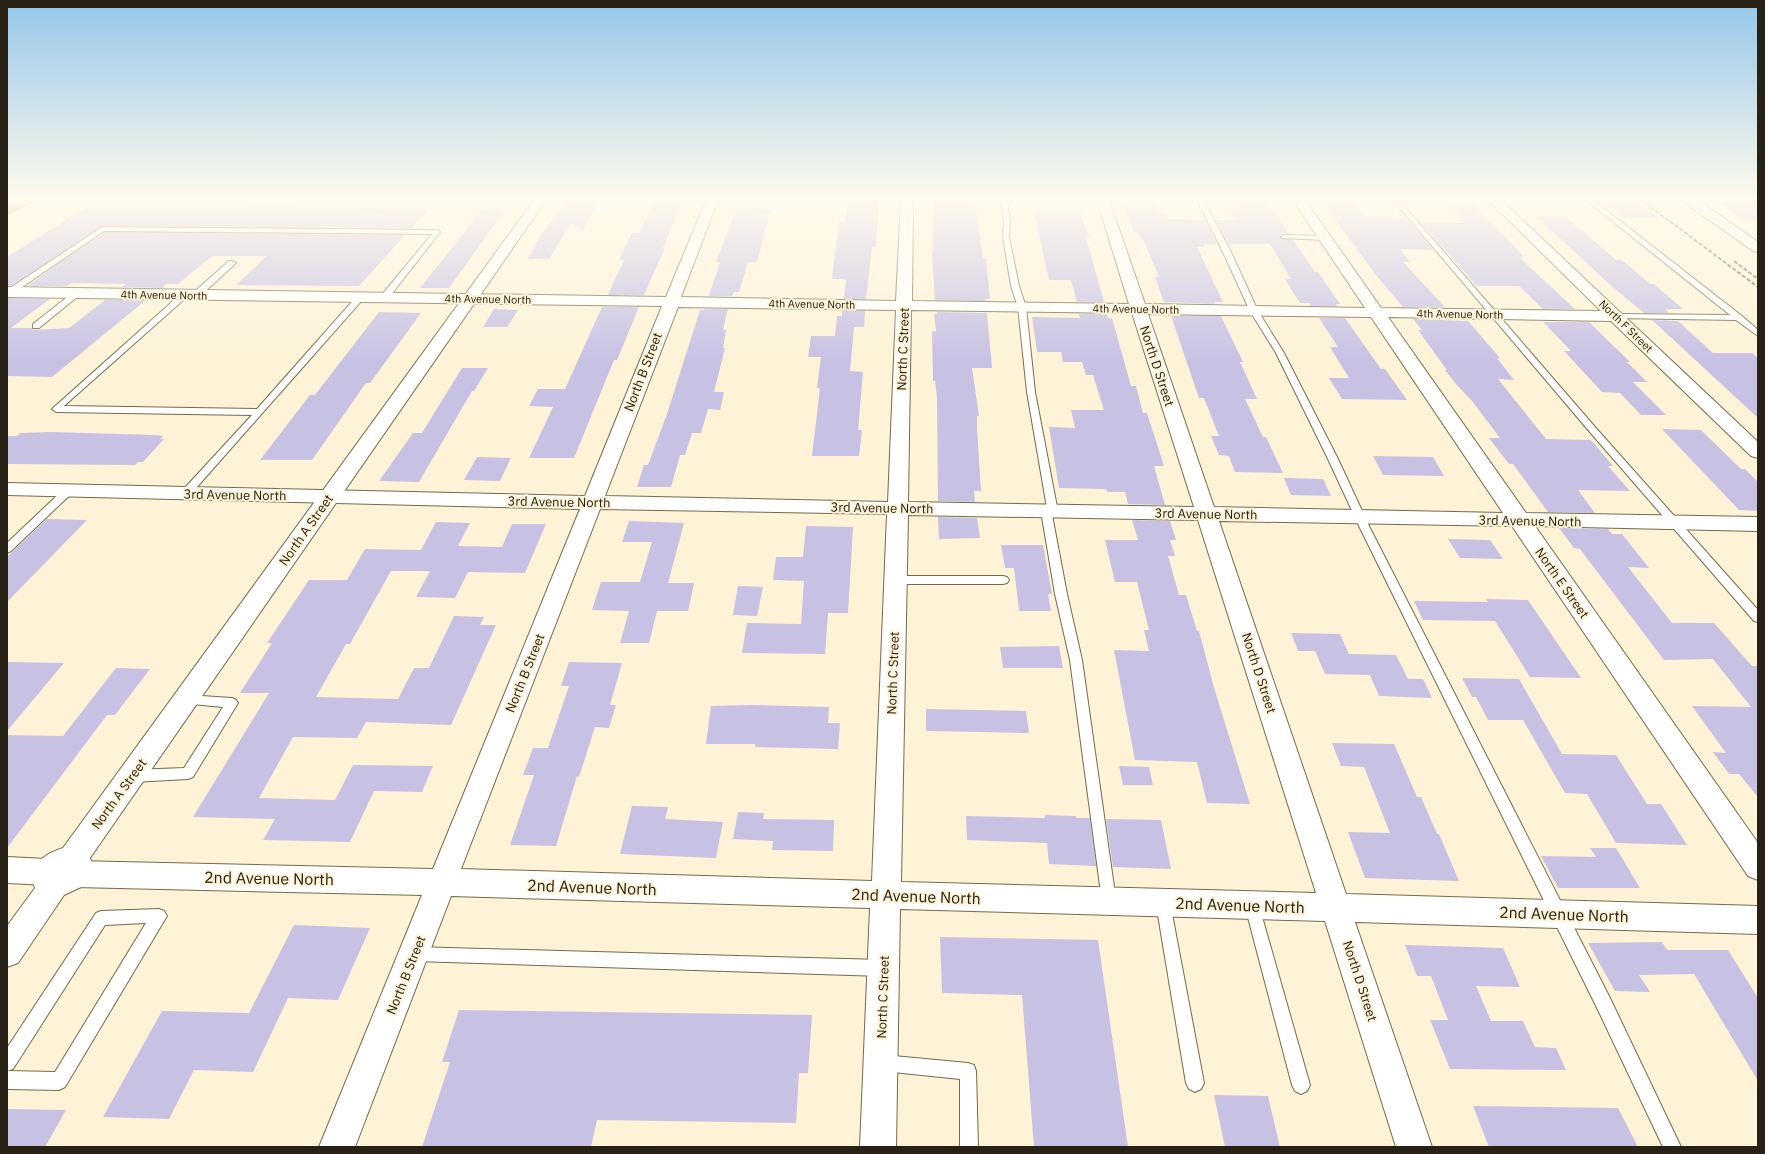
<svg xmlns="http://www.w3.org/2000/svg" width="1765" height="1154" font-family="'IBM Plex Sans',sans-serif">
	<rect width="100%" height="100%" fill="#fef3d7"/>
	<path fill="#c7c1e4" d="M566,200H600L583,230L571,223L549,259H527L537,244H535Z
		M655,200H683L663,248H665L644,295H608L624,260H619L632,233H639Z
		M848,200L879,201L876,247H872L866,299H844L846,279H832L839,222H845Z
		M1238,200H1267L1289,234H1283L1280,238L1293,240L1315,272H1318L1340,304H1336L1337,306H1311L1310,303H1300L1285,279H1291L1270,244H1229L1215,220H1236L1228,207H1242Z
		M1324,200H1351L1366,217L1404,218L1410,223L1433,250L1400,249L1410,262H1403L1445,307H1403L1376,275L1327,209H1332Z
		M1603,200H1635L1659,218H1625Z
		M1714,200H1758V220H1744Z
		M934,202H975L983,259H986L990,299H985L986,301L935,300L932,251H933Z
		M1447,204H1473L1524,257H1519L1575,309H1543L1519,286H1477L1421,223H1466Z
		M88,206L344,208L428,210L411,228L102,226L11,286H7V257Z
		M1123,206H1155L1158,213H1164L1167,219L1205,220L1217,244H1203L1205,247H1197L1223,302H1214L1215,304L1164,302L1155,277H1159L1143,239H1141L1138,232H1134Z
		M737,208L771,209L757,262H748L739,292H734L732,296H709L720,262H716Z
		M482,210H505L449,288H420Z
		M1034,212H1080L1089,238H1086L1104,302H1077L1071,280H1049Z
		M1537,217H1566L1616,260H1622L1650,284H1654L1683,309H1665L1669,313H1644L1608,283Z
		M104,232L405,235L359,286L236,285L267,256H212L178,284H166L162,288L122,287L126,284L71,283L67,286H27Z
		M7,298L50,299L11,328H32L33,330L69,328L105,300H146L52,377L7,376Z
		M602,307H639L617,360H614L574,458H529L553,407L529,406L538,389H565Z
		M494,309L518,310L507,327H483Z
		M705,309H728L723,330H726L723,348H725L714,392H724L720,410L708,409L701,433H692L685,455H680L671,487H637L644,465H648L667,414L700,310H704Z
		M842,311H865L864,327H854L850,371L863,372L858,430H862L859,456H812L820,388H817L821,357H808L811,336H835L837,316H842Z
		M379,312L421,313L370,383H366L312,460H260L310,395H315Z
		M937,312L987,313L992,368H972L979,416H977V429L981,491H974L975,502L938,501L937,398L935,381H933L932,331L936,332L934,314H937Z
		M1079,314H1107L1108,318H1112L1131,386H1136L1143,413H1147L1164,466H1154L1165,505L1128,504L1125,492H1107L1106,489L1059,488L1049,427L1075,428L1071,410H1104L1093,375H1086L1082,362H1063L1061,352H1037L1032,317L1080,318Z
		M1171,316H1221L1243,362H1240L1257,399H1245L1263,437H1266L1283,473L1235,472L1229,456L1219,455L1211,436H1219L1204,398H1199Z
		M1319,318H1345L1381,369H1385L1407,400L1342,399L1329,378H1349L1330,347H1338Z
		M1413,319L1468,321L1500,358H1497L1514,380L1498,379L1546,439L1591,440L1613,466H1608L1630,491L1578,490L1595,513L1548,512L1513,464H1509L1489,438H1500L1472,401L1456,384L1445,370H1447L1418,330H1422Z
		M1652,320L1678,321L1713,353H1752L1758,358V418Z
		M1543,322H1589L1630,362H1627L1647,382H1633L1666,415H1641L1620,393L1602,392L1564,351H1571Z
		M462,368H488L474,391H472L419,482L379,481L413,433H422Z
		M1662,429L1701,430L1741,469H1745L1758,482V511L1739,510Z
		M52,432L155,435L163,436L160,439H164L143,462H138L135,465L7,464V436H17L20,433Z
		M1373,456L1433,457L1444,476L1383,475Z
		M477,457L511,458L500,481L464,480Z
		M1284,478L1323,479L1331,496L1291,495Z
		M938,517L977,518L980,538L939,539Z
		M47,519L87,520L7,602V557Z
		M1132,520L1170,521L1176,540H1170L1175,556H1168L1179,595H1186L1197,631H1199L1215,691L1250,804L1207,803L1197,762L1135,760L1114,650L1149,651L1144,630H1149L1137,582H1115L1105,540H1138Z
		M629,521L684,523L668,583H694L688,611H657L649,643H620L629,611L592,610L601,582H640L652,542H622Z
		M436,522L470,523L458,546L502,547L512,524H546L525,573L468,572L455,598L416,597L430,571H391L350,644H346L316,697L398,699L414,668H429L454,616L484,617L480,625H496L451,725L366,722L357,738L293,737L259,798L335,800L353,765L433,766L422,792L374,791L350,842L263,840L275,819L193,817L269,693H240L272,643H267L309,580H347L365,549L421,550Z
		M806,526L853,527L848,613H828L825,654L742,653L747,623L801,624L804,581L773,580L776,557H803Z
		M1559,528L1608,529L1612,534H1622L1649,568L1628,567L1672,623H1714L1752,666H1758V797L1739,774H1729L1713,752L1726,753L1692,706L1751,707L1713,659L1664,660L1580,549L1574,548Z
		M1448,539L1490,540L1503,559L1460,558Z
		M1001,545H1043L1052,594H1048L1051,611H1019L1014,568H1005Z
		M738,586L763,587L757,616L733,615Z
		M1486,599L1528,600L1581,678L1530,677L1495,621L1423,620L1414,601L1488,602Z
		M1291,633L1340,634L1349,654L1396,655L1408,679H1423L1432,698L1379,696L1370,675L1325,674L1315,651H1298Z
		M1059,646L1063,668H1003L1000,647Z
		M7,662L64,663L7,731Z
		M569,662L622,663L610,705H616L609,728L595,727L579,777L577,776L556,846L510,845L534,775H523L533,748H548L569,686H561Z
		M116,668L150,669L115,715H107L7,848V735L63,736Z
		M1462,678L1519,679L1562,754L1616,755L1647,804H1661L1687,845L1616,843L1587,794L1565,793L1523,720H1488L1476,697H1472Z
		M752,705L829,707L828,723H840L838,749L755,747V744H706L711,706Z
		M926,709L1026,711L1029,733L926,731Z
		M1332,743L1394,744L1417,797H1421L1437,834H1439L1459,881L1365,878L1348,832L1390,833L1364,767L1341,766Z
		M1119,766L1149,767L1153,785H1123Z
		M632,806L668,807L665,819L723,822L716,858L620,854Z
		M738,812L764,813L763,819L834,820L833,851L772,850L773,841L733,839Z
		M1045,815L1076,816V818H1090L1096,866L1049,864L1047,843L967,840L966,816L1045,818Z
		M1106,819L1161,820L1171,869L1113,867Z
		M1590,848H1616L1640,888H1558L1541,856L1596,857Z
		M294,925L370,928L338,1000L288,998L253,1072L194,1070L169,1119L103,1117L162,1011L249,1013Z
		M940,937L1098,940L1128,1147H1034L1022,995L942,993Z
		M1662,942L1667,950H1728L1758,998V1081L1694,974L1639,975L1650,992L1615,991L1588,943Z
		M1405,945L1503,948L1520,987L1476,986L1491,1021H1523L1535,1047L1556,1048L1566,1070L1450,1069L1430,1020H1448L1431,976H1417Z
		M459,1010L812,1015L808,1073H799L796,1123L597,1120L591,1147H422L450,1062H442Z
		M1214,1095L1268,1096L1280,1147H1225Z
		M1473,1106L1618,1108L1638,1147H1489Z
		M7,1109L66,1110L45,1147H7Z"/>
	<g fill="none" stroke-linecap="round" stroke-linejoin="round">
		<g stroke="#756a4a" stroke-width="2">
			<path id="lane" d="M1001,200H1007L1010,222L1009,237L1019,286L1026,307L1035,392L1058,512L1057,514L1052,515L1067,594L1082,660L1116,901L1114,906L1109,908L1104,906L1102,901L1070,660L1055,594L1041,511L1042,509L1047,508L1027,392L1018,307L1011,286L1003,237L1004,222Z
				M1197,200H1203L1230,250L1258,311L1284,353L1338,459L1370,528L1610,998L1681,1147H1663L1598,1010L1360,528L1328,459L1276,353L1250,311L1222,250Z
				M1393,200H1399L1595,427L1758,610V622L1754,621L1589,431Z
				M1586,200H1593L1742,316L1758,330V336L1736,320L1614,318L1613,316L1617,314L1730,315Z
				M102,227L437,230L440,232L387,300H384L380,298L381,296L432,234L104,231L12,294H7V290Z
				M1284,235L1325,236L1328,238L1325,240L1282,238L1281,237Z
				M229,261H232L236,263L199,297H193V293Z
				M75,291H81L82,293L39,328H33V324Z
				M182,293H185L189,295L64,406L257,409L357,296H363L364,298L189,496L185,497L180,494L181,492L252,415L56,412L52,409Z
				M68,488L72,489L73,491L72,493L11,551L7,553V543L64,489Z
				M895,576H1003L1007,577L1009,580L1007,583L1003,584H895L891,583L889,580L891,577Z
				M186,695L232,698L236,700L238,703L193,777L188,779L133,782L128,780L126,776L128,772L133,770L184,768L223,707L182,703L180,700L182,697Z
				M1163,896L1168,898L1170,903L1204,1083L1201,1089L1195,1092L1189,1089L1186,1083L1156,903L1158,898Z
				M1252,899L1257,901L1259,906L1310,1085L1307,1091L1301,1094L1295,1091L1292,1085L1245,906L1247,901Z
				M159,909L164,911L167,916L164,921L65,1087L59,1090L7,1089V1071L55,1072L146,923L105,925L13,1069L7,1071V1048L96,913L101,911Z
				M414,947L883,960L889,963L891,968L889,973L883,976L414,961L409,959L406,954L409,949Z
				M883,1055L968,1063L974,1065L976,1071L978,1147H960V1079L883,1071L877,1069L875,1063L877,1057Z"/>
		</g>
		<g stroke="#756a4a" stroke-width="2">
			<path id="street" d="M706,200H718L681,297L896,301L901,200H913L912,301L1129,304L1097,200H1109L1145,304L1365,308L1293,200H1305L1381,308L1601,311L1488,200H1501L1758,442V458L1751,456L1611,321L1388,317L1526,513L1758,517V531L1535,526L1758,843V880L1748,876L1512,526L1219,521L1346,894L1758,906V934L1355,922L1432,1147H1396L1325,921L900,909L896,1147H860L870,908L451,896L355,1147H319L422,895L75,887L65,883L61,874L57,881L47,885L7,883V857L47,859L57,863L61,872L65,865L75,861L433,869L580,509L7,495V483L585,496L662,306L7,297V287L666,297ZM678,307L896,310L888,502L605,496ZM911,310L1132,313L1194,507L908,502ZM1148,314L1371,317L1503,513L1214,507ZM600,509L887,514L872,881L461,869ZM908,515L1198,520L1316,893L901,882Z
				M1684,200H1698L1758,242V252L1753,251L1685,203Z"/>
		</g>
		<g stroke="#756a4a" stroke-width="2">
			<path id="secondary" d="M534,200H546L90,858L93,866L87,880L81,887L64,895L18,963L7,967V926L35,888L31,876C40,858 45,854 63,848Z"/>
		</g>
		<g stroke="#a04c30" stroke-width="2">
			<path id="highway" d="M17,200H32L31,203L7,214V205Z"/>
		</g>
		<use href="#lane" fill="#fff" fill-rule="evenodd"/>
		<use href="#street" fill="#fff" fill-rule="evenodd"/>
		<use href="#secondary" fill="#fff" fill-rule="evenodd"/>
		<use href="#highway" fill="#e1623f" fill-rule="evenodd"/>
		<path stroke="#6f6856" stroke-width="2" stroke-dasharray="4 2" stroke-linecap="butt" d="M1641,200L1758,287
			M1734,261L1758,279"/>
	</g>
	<linearGradient id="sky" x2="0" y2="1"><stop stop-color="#94c7e9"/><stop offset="0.55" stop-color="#fffaed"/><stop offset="1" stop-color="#fffaed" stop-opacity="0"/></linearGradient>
	<rect width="1765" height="361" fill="url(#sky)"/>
	<g text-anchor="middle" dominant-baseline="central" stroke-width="4" stroke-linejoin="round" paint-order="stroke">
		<g font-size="11" fill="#272215" stroke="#fef3d7">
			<text transform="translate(164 295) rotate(1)">4th Avenue North</text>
			<text transform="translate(488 299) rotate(1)">4th Avenue North</text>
			<text transform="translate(812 304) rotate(1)">4th Avenue North</text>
			<text transform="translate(1136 309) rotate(1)">4th Avenue North</text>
			<text transform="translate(1460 314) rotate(1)">4th Avenue North</text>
			<text transform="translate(1626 326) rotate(44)">North F Street</text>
		</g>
		<g font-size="13" fill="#272215" stroke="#fef3d7">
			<text transform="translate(903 349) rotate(-88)">North C Street</text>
			<text transform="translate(1157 366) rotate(72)">North D Street</text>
			<text transform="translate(643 372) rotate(-69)">North B Street</text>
			<text transform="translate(235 495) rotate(1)">3rd Avenue North</text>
			<text transform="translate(559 502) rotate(1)">3rd Avenue North</text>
			<text transform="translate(882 508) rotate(1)">3rd Avenue North</text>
			<text transform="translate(1206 514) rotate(1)">3rd Avenue North</text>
			<text transform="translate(1530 521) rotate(1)">3rd Avenue North</text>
			<text transform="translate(306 530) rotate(-55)">North A Street</text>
			<text transform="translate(1562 583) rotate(55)">North E Street</text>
			<text transform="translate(525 673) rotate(-68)">North B Street</text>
			<text transform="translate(893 673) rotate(-88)">North C Street</text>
			<text transform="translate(1259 673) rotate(72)">North D Street</text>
			<text transform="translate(119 794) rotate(-54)">North A Street</text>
			<text transform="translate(406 975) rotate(-68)">North B Street</text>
			<text transform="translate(1360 981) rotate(72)">North D Street</text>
			<text transform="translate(883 997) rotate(-88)">North C Street</text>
		</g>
		<g font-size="16" fill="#272215" stroke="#fef3d7">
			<text transform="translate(269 878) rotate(1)">2nd Avenue North</text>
			<text transform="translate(592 887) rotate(2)">2nd Avenue North</text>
			<text transform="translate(916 896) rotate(2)">2nd Avenue North</text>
			<text transform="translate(1240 905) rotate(2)">2nd Avenue North</text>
			<text transform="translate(1564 914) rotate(2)">2nd Avenue North</text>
		</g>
	</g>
	<rect width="1765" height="1154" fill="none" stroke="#272215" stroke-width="16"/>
</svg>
